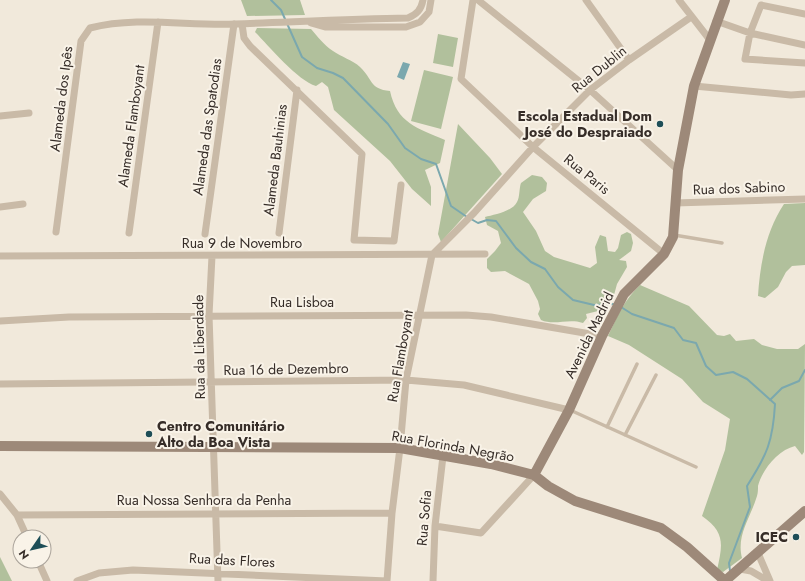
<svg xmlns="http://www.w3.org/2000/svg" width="805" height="581" font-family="Jost,sans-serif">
	<rect width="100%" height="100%" fill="#f1e9db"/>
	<path fill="#b1c09c" d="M241,0H300L305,15L247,16Z
		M257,28L311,29C318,37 324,45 333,51C341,57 353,60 360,67C373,79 369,89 390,91C397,123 417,128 445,140L440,163L425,170L431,187V206L412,189L390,161L334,110L328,87L322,82L316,86C298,81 269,46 255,32Z
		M438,34L458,38L453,67L433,63Z
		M424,70L453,77L441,129L411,121Z
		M458,124L490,158L502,174L441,242L438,234Z
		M532,175L542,177L547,183L546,191L533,199L523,212L536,231L545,251L554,257L590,268L597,263L595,247L600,235L606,237L608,251L615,252L618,248L621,235L627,232L631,234L633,243L631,251L619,260L626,261L627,267L617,284L614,295L604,313L598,311L586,314L587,318L583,323C568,318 555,326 541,320L538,314L540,309L538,301L529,284L505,271L491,272L487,268V259L495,251L501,243L498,231L487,225L485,217C494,215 513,211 517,202C520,197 519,188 521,183Z
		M805,203V265L792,266L786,272L778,287L765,298L758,296C760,264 766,231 784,204Z
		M640,285L689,306L717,335L724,336L730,334L736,341L754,339L762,345L777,349H798L805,344L804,452L802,455L795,446C778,450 762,470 758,486C758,489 758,493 757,496C751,517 736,535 742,558L723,572L717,570C723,544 725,532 702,516L725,450L730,419L703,402L682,379L629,345L608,336C617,317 624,300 640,285Z
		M0,557L12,581H0Z"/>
	<path fill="#7ba8ae" d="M403,62L410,64L404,80L397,77Z"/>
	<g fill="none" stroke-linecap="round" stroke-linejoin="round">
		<path stroke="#7ba8ae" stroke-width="2" d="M271,0L281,10L302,57L317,68L333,73L343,78L388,124L405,148L421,159L436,164L451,206L467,217
			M471,219L478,223L487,220L496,221L516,248L531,262L545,269L558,287L573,300L594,305L616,304
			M621,307L632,314L674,328L683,340L696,343L706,366L716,375L733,372L747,379L775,404C773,441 767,455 747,486L750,507L729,563L730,571
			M770,400L782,388L799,381L805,370"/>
		<path stroke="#c9baa7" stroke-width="3.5" d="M674,235L722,243
			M570,410L696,467
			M607,427L637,364
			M625,435L656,375"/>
		<path stroke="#c9baa7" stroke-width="7" d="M473,0L461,79L533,147L664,254
			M478,0L590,90L678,170
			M586,0L629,60
			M679,0L710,40
			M716,21L750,33L761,5L805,14
			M311,23L325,27H406L420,22L429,12L431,0
			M242,24L244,38L250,46L362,154L354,240L394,241L401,185
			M805,45L750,33L745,59L805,63
			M694,86L791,95L805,94
			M0,116L29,113
			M675,203L805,199
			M0,207L23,204
			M56,232L81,41L90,28C138,16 187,26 235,24C293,22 350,19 408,18C417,14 421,10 423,0
			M129,233L158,22
			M279,233L297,90
			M205,234L234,24
			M432,255L474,213L533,147L590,90L629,60L691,17
			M0,256L485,254
			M212,256L209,315L218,581
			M0,321L69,317L466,315L491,317L602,336
			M0,384L406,380L464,385L569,410
			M0,494L17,515L27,537
			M17,515L392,513
			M435,526L481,533L534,475
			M758,553L770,581
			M38,561L47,581
			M740,569L751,571L768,581
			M77,581L99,573L133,570L387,581
			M387,581L392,513L400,448L406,380L432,255
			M433,581L435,526L443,456"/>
		<path stroke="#9d8979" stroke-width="10" d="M0,446L400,448L491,464L534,475L548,486L575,501L661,528L687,547L725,581L805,511
			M534,475L569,410L602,336L624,294L664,254L673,237L678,170L694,86L725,0"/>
	</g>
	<g fill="#1e4e57" stroke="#f9f3e8" stroke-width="1.5">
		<circle cx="660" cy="124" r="4"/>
		<circle cx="149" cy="434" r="4"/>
		<circle cx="796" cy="537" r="4"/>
	</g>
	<g text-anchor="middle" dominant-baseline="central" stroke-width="4" stroke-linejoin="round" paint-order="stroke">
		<g font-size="14" fill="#362d28" stroke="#f9f3e8">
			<text transform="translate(599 69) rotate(-39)">Rua Dublin</text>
			<text transform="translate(61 99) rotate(-83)">Alameda dos Ipês</text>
			<text transform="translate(131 126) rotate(-82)">Alameda Flamboyant</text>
			<text transform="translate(207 127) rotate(-82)">Alameda das Spatodias</text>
			<text transform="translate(275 160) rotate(-83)">Alameda Bauhinias</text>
			<text transform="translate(587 174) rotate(39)">Rua Paris</text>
			<text transform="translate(739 188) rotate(-2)">Rua dos Sabino</text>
			<text x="242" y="243">Rua 9 de Novembro</text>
			<text x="302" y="302">Rua Lisboa</text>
			<text transform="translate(589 335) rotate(-64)">Avenida Madrid</text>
			<text transform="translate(199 347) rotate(-91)">Rua da Liberdade</text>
			<text transform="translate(400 356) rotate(-80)">Rua Flamboyant</text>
			<text transform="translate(286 369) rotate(-1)">Rua 16 de Dezembro</text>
			<text transform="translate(453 446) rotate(10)">Rua Florinda Negrão</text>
			<text x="204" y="500">Rua Nossa Senhora da Penha</text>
			<text transform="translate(424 518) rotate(-85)">Rua Sofia</text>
			<text transform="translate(232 560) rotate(3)">Rua das Flores</text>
		</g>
		<g font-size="14" font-weight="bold" fill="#362d28" stroke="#f9f3e8" text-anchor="end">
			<text x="652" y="116">Escola Estadual Dom<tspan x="652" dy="16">José do Despraiado</tspan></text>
			<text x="157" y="426" text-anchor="start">Centro Comunitário<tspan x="157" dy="16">Alto da Boa Vista</tspan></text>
			<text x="788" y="537">ICEC</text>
		</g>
	</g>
	<g transform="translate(32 549) rotate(236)"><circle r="19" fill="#f9f3e8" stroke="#aba49b"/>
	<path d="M0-3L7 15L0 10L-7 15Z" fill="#1e4e57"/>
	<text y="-6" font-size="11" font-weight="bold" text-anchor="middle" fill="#362d28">N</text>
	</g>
</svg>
